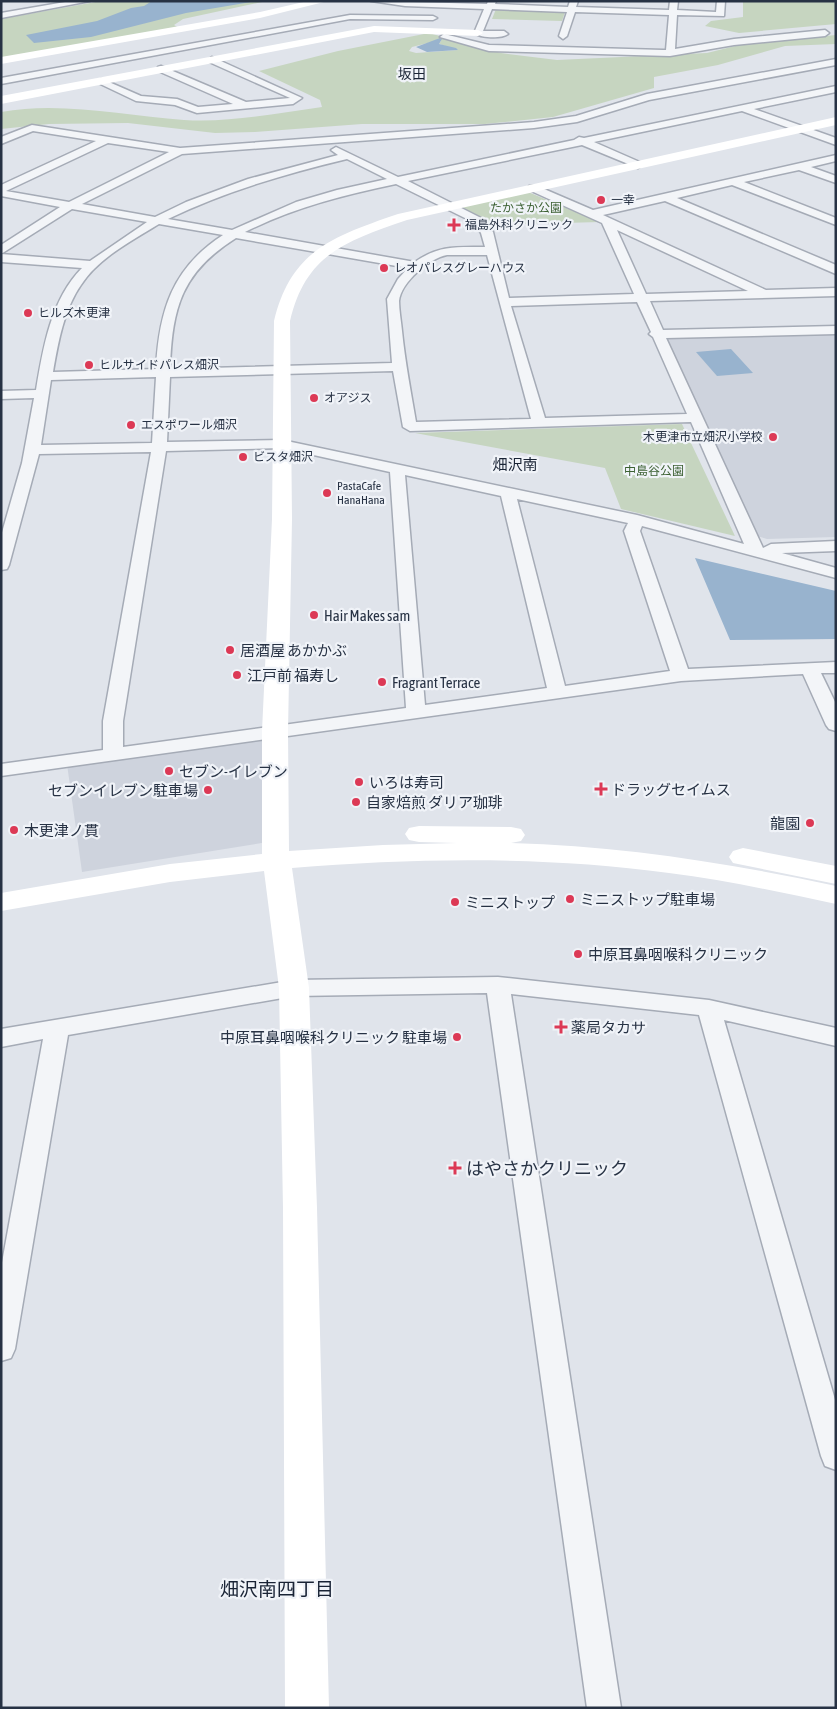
<svg xmlns="http://www.w3.org/2000/svg" width="837" height="1709" font-family="'Asap Condensed','Noto Sans JP',sans-serif">
	<rect width="100%" height="100%" fill="#e0e4eb"/>
	<path fill="#ced3dd" d="M836,333V537L767,539L757,536L664,339L672,336Z
		M275,731L274,841L82,872L66,757Z"/>
	<path fill="#c6d5c0" fill-rule="evenodd" d="M101,1H267L183,19L174,25L179,28L1,59V19Z
		M743,1H836V24L739,33L705,26L711,21L743,17Z
		M496,9H499L565,12L562,21L492,19Z
		M429,33L501,53L557,60L707,53L743,44L836,35V44L785,46L718,65L654,77V88L553,117L485,124H362L255,132L215,133L128,123L49,124L1,129V112C62,101 124,116 184,120C230,123 277,113 322,107L320,100L259,71L338,51ZM436,41H441L439,44L458,50L416,53L409,51L412,47Z
		M528,192L600,222L492,225L460,207Z
		M682,424L735,536L621,509L605,468L415,433Z"/>
	<path fill="#98b3ce" d="M152,1L251,2L186,13L91,37L34,43L26,35L97,21L131,8L144,6Z
		M440,38L442,39L439,44L456,48L458,50L427,52L416,47Z
		M731,349L753,373L717,376L696,352Z
		M695,558L836,591V639L730,640Z"/>
	<g fill="none" stroke-linecap="round" stroke-linejoin="round">
		<g stroke="#a5abb6" stroke-width="3">
			<path id="street" d="M71,1H90L1,18V13Z
				M371,1L487,4L488,1H496L495,4L568,7L570,1H578L576,7L669,10L670,1H678L677,10L716,12L717,1H725L724,16L677,15L675,49L734,39L825,30L829,33L825,36L734,45L670,56L489,51L440,37L444,34L489,45L663,50H666L669,15L575,12L567,36L563,39L559,36L567,12L492,9L483,31H504L508,34C501,39 481,38 474,33L484,9L405,6Z
				M350,15L433,16L437,18L433,20L350,19L1,84V78Z
				M212,57L302,98L293,104L197,113L175,105L136,101L94,81L102,79L141,96L177,99L198,107L233,104L158,71V67L161,66L246,102L290,98L209,62L208,60Z
				M836,59V65L649,100L577,122L534,128L182,154L82,204L155,217L186,202L248,179L338,155L331,150L336,147L398,177L574,140L579,137L584,138L836,86V92L754,109L836,138V145L742,111L594,142L642,163L643,165L638,168L582,145L408,181L481,218L493,232L509,298L634,294L602,223L529,190V186H537L593,210L836,155V161L811,167L836,176V183L799,170L744,182L836,218V225L732,185L677,198L836,265V274L665,201L603,215L766,290L836,288V296L650,301L663,330L836,326V334L666,338L763,548L771,544L836,541V551L782,553L836,568V578L642,526L640,531L688,669L836,662V673H821L836,704V731L829,729L826,725L803,674L681,681L1,776V764L103,750V721L151,452L39,454L9,565L7,569L1,570V536L22,463L34,398L1,399V391L36,390C43,348 51,299 82,268L1,262V245L60,207L1,196V185L96,141L33,131L1,144V137L32,125L180,148L534,122L576,116L647,94ZM108,143L169,152L69,202L6,191ZM347,159L387,179L337,190L296,202L232,230L168,219C226,191 285,174 347,159ZM396,184L473,222L481,233L485,247C456,247 439,245 415,262L245,232C293,208 343,195 396,184ZM72,209L147,222L90,261L1,254ZM159,224L223,235C172,268 159,311 156,369L53,372C58,343 64,309 81,285C98,258 133,240 159,224ZM617,230L748,291L646,294ZM236,238L408,268L398,279L387,299L392,363L170,369C172,307 182,272 236,238ZM447,255H487L531,419L416,422C411,392 405,362 402,331C401,321 399,310 399,301C401,282 430,258 447,255ZM637,302L651,332L649,334L653,337L687,414L545,418L511,306ZM393,371L403,427L410,431L691,422L744,544L637,515L282,440L167,442L170,377ZM156,377L152,443L41,445L51,380ZM282,448L390,472L406,708L123,747V721L166,451ZM405,475L501,496L547,688L425,705ZM517,499L628,523L624,531L670,671L565,686Z
				M498,977L709,1000L836,1028V1046L724,1020L836,1403V1470L825,1466L821,1456L699,1015L511,994L621,1708H587L487,993L294,996L68,1035L15,1349L11,1358L1,1361V1268L43,1039L1,1047V1029L294,980Z"/>
		</g>
		<use href="#street" fill="#f3f5f8" fill-rule="evenodd"/>
		<path fill="#fff" fill-rule="evenodd" d="M308,1H328L260,18L1,64V57L260,12Z
			M374,26L478,30L483,33L478,36L374,32L1,104V96Z
			M836,117V125L407,220C347,241 306,253 290,321L292,519L288,731L289,851L383,845L457,843L419,842L409,840L405,834L409,828L419,826L511,827L521,829L525,835L521,841L511,843C621,846 728,863 836,886V904C780,892 725,880 669,873C543,856 417,858 292,868L309,988L317,1208L329,1708H285L283,1208L279,988L264,871L170,882L1,911V893L170,864L262,854V731L272,519L274,321C291,250 334,236 398,214Z
			M743,848L836,866V884L733,863L729,857L733,851Z"/>
	</g>
	<g fill="#dc3955" stroke="#f0f3f8" stroke-width="2">
		<circle cx="601" cy="200" r="5"/>
		<path d="M451.5 217.5h5v5h5v5h-5v5h-5v-5h-5v-5h5z"/>
		<circle cx="384" cy="268" r="5"/>
		<circle cx="28" cy="313" r="5"/>
		<circle cx="89" cy="365" r="5"/>
		<circle cx="314" cy="398" r="5"/>
		<circle cx="131" cy="425" r="5"/>
		<circle cx="773" cy="437" r="5"/>
		<circle cx="243" cy="457" r="5"/>
		<circle cx="327" cy="493" r="5"/>
		<circle cx="314" cy="615" r="5"/>
		<circle cx="230" cy="650" r="5"/>
		<circle cx="237" cy="675" r="5"/>
		<circle cx="382" cy="682" r="5"/>
		<circle cx="169" cy="771" r="5"/>
		<circle cx="359" cy="782" r="5"/>
		<path d="M598.5 781.5h5v5h5v5h-5v5h-5v-5h-5v-5h5z"/>
		<circle cx="208" cy="790" r="5"/>
		<circle cx="356" cy="802" r="5"/>
		<circle cx="810" cy="823" r="5"/>
		<circle cx="14" cy="830" r="5"/>
		<circle cx="570" cy="899" r="5"/>
		<circle cx="455" cy="902" r="5"/>
		<circle cx="578" cy="954" r="5"/>
		<path d="M558.5 1019.5h5v5h5v5h-5v5h-5v-5h-5v-5h5z"/>
		<circle cx="457" cy="1037" r="5"/>
		<path d="M452.5 1160.5h5v5h5v5h-5v5h-5v-5h-5v-5h5z"/>
	</g>
	<g text-anchor="middle" dominant-baseline="central" stroke-width="4.5" stroke-linejoin="round" paint-order="stroke">
		<g font-size="12" fill="#273244" stroke="#f0f3f8" text-anchor="start">
			<text x="611" y="200">一幸</text>
			<text x="465" y="225">福島外科クリニック</text>
			<text x="394" y="268">レオパレスグレーハウス</text>
			<text x="38" y="313">ヒルズ木更津</text>
			<text x="99" y="365">ヒルサイドパレス畑沢</text>
			<text x="324" y="398">オアジス</text>
			<text x="141" y="425">エスポワール畑沢</text>
			<text x="763" y="437" text-anchor="end">木更津市立畑沢小学校</text>
			<text x="253" y="457">ビスタ畑沢</text>
			<text x="337" y="486">PastaCafe<tspan x="337" dy="14">HanaHana</tspan></text>
		</g>
		<g font-size="12" fill="#3c6133" stroke="#f0f3f8">
			<text x="526" y="208">たかさか公園</text>
			<text x="654" y="471">中島谷公園</text>
		</g>
		<g font-size="14" fill="#192335" stroke="#f0f3f8">
			<text x="412" y="74">坂田</text>
		</g>
		<g font-size="15" fill="#192335" stroke="#f0f3f8">
			<text x="515" y="464">畑沢南</text>
		</g>
		<g font-size="15" fill="#273244" stroke="#f0f3f8" text-anchor="start">
			<text x="324" y="615">Hair Makes sam</text>
			<text x="240" y="650">居酒屋 あかかぶ</text>
			<text x="247" y="675">江戸前 福寿し</text>
			<text x="392" y="682">Fragrant Terrace</text>
			<text x="179" y="771">セブン-イレブン</text>
			<text x="369" y="782">いろは寿司</text>
			<text x="611" y="789">ドラッグセイムス</text>
			<text x="198" y="790" text-anchor="end">セブンイレブン駐車場</text>
			<text x="366" y="802">自家焙煎 ダリア珈琲</text>
			<text x="800" y="823" text-anchor="end">龍園</text>
			<text x="24" y="830">木更津ノ貫</text>
			<text x="580" y="899">ミニストップ駐車場</text>
			<text x="465" y="902">ミニストップ</text>
			<text x="588" y="954">中原耳鼻咽喉科クリニック</text>
			<text x="571" y="1027">薬局タカサ</text>
			<text x="447" y="1037" text-anchor="end">中原耳鼻咽喉科クリニック 駐車場</text>
		</g>
		<g font-size="18" fill="#273244" stroke="#f0f3f8" text-anchor="start">
			<text x="466" y="1168">はやさかクリニック</text>
		</g>
		<g font-size="19" fill="#192335" stroke="#f0f3f8">
			<text x="277" y="1589">畑沢南四丁目</text>
		</g>
	</g>
	<rect width="837" height="1709" fill="none" stroke="#273244" stroke-width="5"/>
</svg>
